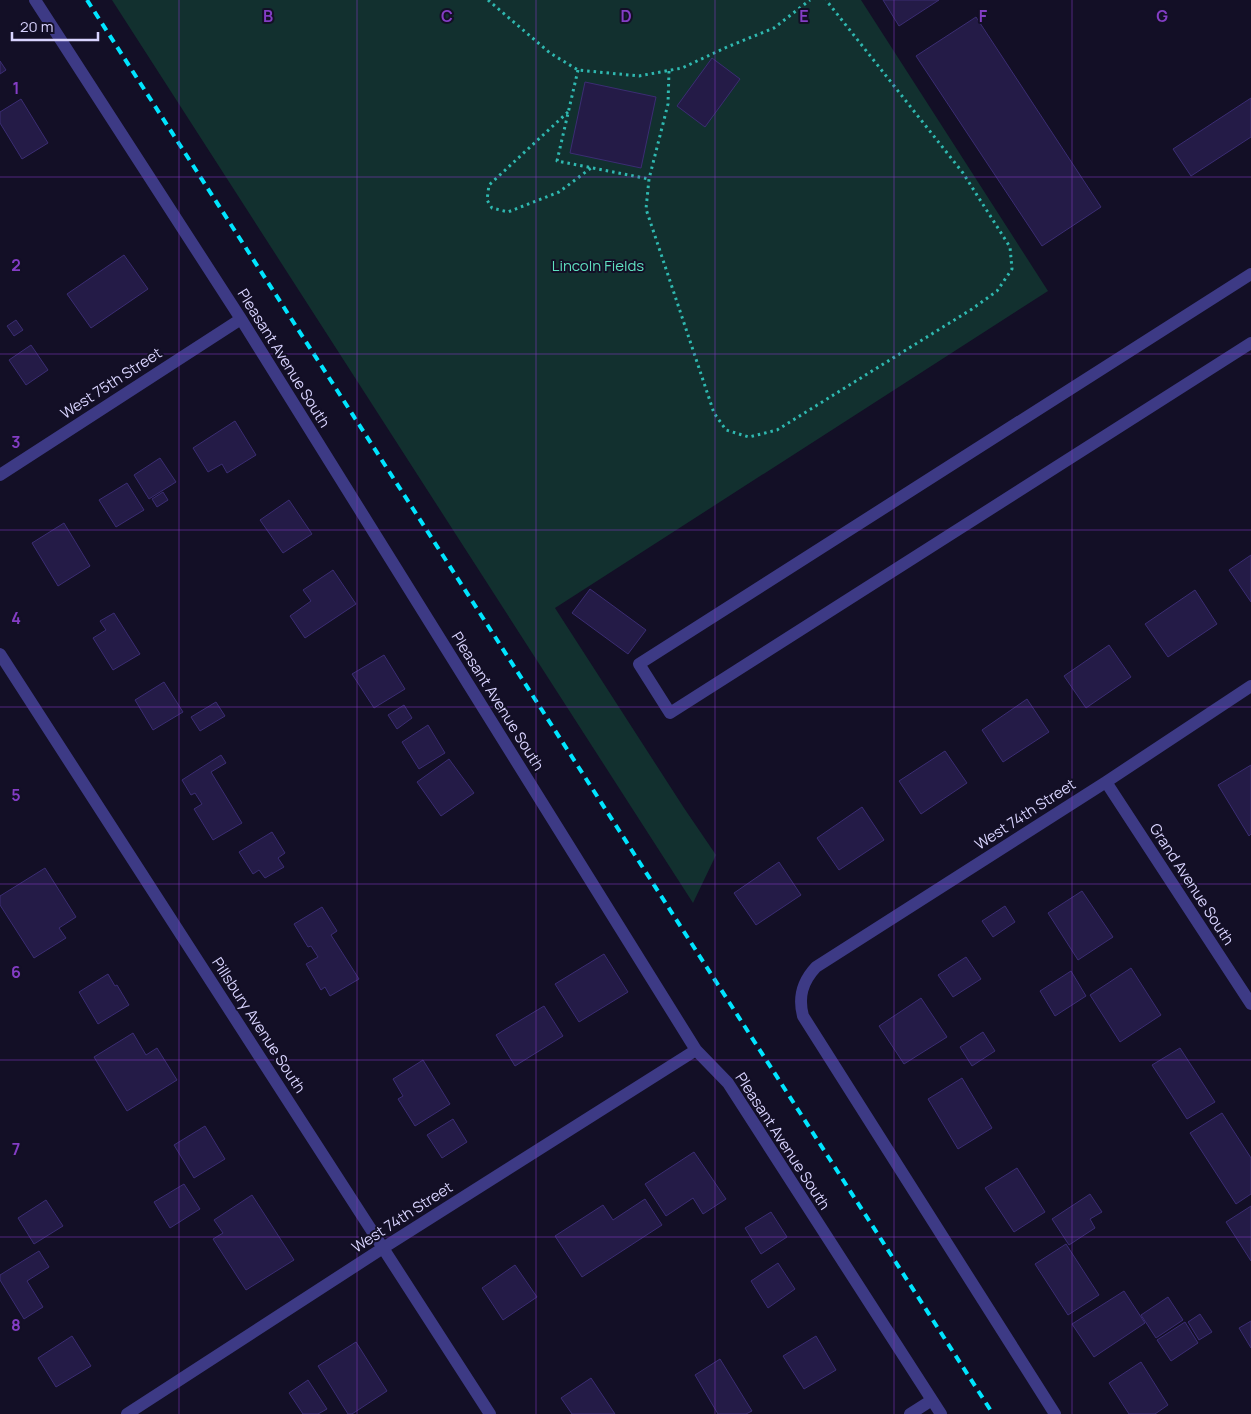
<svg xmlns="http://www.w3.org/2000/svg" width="1251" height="1414" font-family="Manrope,sans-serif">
	<rect width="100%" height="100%" fill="#130f26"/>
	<path fill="#12302f" d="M112,0H861L1048,291L555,608L684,808L716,855L693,903Z"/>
	<path fill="#241b47" stroke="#3b2d73" d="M883,0H939L899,26Z
		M976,17L1101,207L1042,246L916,56Z
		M712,58L740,79L705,127L677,106Z
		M0,61L6,70L0,74Z
		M585,82L656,97L641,168L570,153Z
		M1251,98V137L1191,176L1173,149Z
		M21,99L48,143L22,159L0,123V112Z
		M124,255L148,289L91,328L67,294Z
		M16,320L23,330L14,336L7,326Z
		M31,345L48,370L26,385L9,360Z
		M235,421L256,455L227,473L222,464L208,472L193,448Z
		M160,458L176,482L149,499L134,475Z
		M127,483L144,510L116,527L99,500Z
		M163,492L168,500L157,507L152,499Z
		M289,500L312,534L283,553L260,520Z
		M64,523L90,566L58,586L32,543Z
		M1251,555V602L1229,570Z
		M333,570L356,604L305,638L290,616L311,601L303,590Z
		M590,589L646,630L628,654L572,613Z
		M1195,590L1217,624L1168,657L1145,624Z
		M114,613L140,654L113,670L93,638L106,630L100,621Z
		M1109,645L1131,677L1086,708L1064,676Z
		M384,655L405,689L374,708L352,674Z
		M164,682L183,712L153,730L135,700Z
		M1027,699L1049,732L1003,762L982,730Z
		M216,702L225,716L200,731L191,717Z
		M404,705L412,718L397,729L388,715Z
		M428,725L445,753L419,769L402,742Z
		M945,751L967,783L921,814L899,781Z
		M221,755L226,763L211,772L242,823L213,840L194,809L202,804L195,793L191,795L182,780Z
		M449,759L474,793L441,816L417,782Z
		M1251,765V834L1249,836L1218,785Z
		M862,807L884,840L839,870L817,838Z
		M272,832L285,853L278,858L284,867L265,878L259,870L253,874L239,852Z
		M779,862L801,895L756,925L734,893Z
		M45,868L76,917L59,928L66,938L34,958L0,905V896Z
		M1082,891L1113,937L1078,960L1048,913Z
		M1005,906L1015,922L993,937L982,921Z
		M322,907L337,931L331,935L359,979L330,996L325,987L321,990L306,964L318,957L311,946L308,947L294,924Z
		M604,954L628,992L579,1022L555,984Z
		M966,957L981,979L953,997L938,975Z
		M1131,968L1161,1015L1120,1042L1090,995Z
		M1071,971L1086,996L1055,1016L1040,991Z
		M108,974L115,986L117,985L129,1005L98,1024L79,992Z
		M921,998L947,1037L904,1064L879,1026Z
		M544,1006L563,1036L515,1066L496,1035Z
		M983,1032L995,1051L972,1066L960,1047Z
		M133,1033L146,1055L157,1048L177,1080L127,1111L94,1057Z
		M1180,1048L1215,1102L1187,1119L1152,1065Z
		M423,1060L450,1104L415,1126L398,1099L403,1096L393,1079Z
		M962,1078L992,1128L958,1149L928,1099Z
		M1222,1113L1251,1158V1194L1236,1204L1190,1133Z
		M453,1119L467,1142L442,1158L427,1135Z
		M205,1126L225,1159L194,1178L174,1145Z
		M694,1152L726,1199L703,1214L693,1198L666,1216L645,1184Z
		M1017,1168L1045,1212L1014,1232L985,1188Z
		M184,1184L200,1209L170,1228L154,1202Z
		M1090,1194L1102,1212L1090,1219L1095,1228L1069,1245L1052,1219Z
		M252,1195L294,1260L246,1290L213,1239L223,1233L214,1220Z
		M645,1199L662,1225L582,1277L555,1236L603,1205L613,1220Z
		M46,1200L63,1226L34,1244L18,1218Z
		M1251,1206V1261L1226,1222Z
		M771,1212L787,1237L761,1254L745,1228Z
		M1066,1244L1099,1295L1068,1315L1035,1264Z
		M39,1251L49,1267L27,1281L43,1307L24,1319L0,1280V1275Z
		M778,1263L795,1289L768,1308L751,1281Z
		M515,1265L537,1297L503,1320L482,1288Z
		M1124,1291L1145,1323L1094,1357L1072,1324Z
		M1168,1297L1183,1320L1156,1338L1141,1315Z
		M1200,1314L1212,1332L1199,1340L1188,1322Z
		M1251,1321V1348L1239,1328Z
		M1185,1322L1198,1343L1171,1361L1157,1340Z
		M72,1336L91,1366L56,1387L38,1358Z
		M816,1336L836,1370L804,1389L783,1356Z
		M356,1342L387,1391L352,1414H348L318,1366Z
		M720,1359L752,1411L746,1414H718L695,1375Z
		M1141,1362L1168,1405L1155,1414H1129L1109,1383Z
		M591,1378L615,1414H572L561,1398Z
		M308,1380L327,1409L318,1414H303L289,1393Z"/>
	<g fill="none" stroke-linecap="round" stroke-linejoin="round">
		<path stroke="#2fb8b0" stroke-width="3" stroke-dasharray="2.5 4" stroke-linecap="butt" d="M488,0L550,53L578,70L639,76L682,68L727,47L774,28L810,0
			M578,70L557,161L649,179
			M669,71L668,104L649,179L646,209L714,413L726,430L749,437L777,430L972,309L997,291L1012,269L1010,247L963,173L826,0
			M568,112L489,185L487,200L492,208L508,212L559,192L591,168"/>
		<path stroke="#3d3a85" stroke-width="12" d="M1251,274L639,664L670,713L1251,343"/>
		<path stroke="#3d3a85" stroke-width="12" d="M35,0L241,319L696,1050L728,1083L941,1414
			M0,475L241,319
			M0,654L490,1414
			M1106,782L1251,1004
			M127,1414L383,1248L696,1050
			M910,1414L932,1400
			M1055,1414L803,1016C798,997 802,982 816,967L1106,782L1251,686"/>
		<path stroke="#00e5ff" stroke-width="4" stroke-dasharray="8 6" stroke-linecap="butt" d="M87,0L993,1414"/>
	</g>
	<path fill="none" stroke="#843dc5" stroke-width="1" stroke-opacity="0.55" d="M179,0V1414M357,0V1414M536,0V1414M715,0V1414M894,0V1414M1072,0V1414M0,177H1251M0,354H1251M0,530H1251M0,707H1251M0,884H1251M0,1060H1251M0,1237H1251"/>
	<g text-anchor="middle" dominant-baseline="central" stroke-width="4" stroke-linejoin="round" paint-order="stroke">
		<g font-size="15" fill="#5fe0c0" stroke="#130f26">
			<text x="598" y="265">Lincoln Fields</text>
		</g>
		<g font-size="15" fill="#d9d4ff" stroke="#130f26">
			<text transform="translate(284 358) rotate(58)">Pleasant Avenue South</text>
			<text transform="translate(111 383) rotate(-33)">West 75th Street</text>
			<text transform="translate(498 701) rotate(58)">Pleasant Avenue South</text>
			<text transform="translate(1025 814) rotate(-33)">West 74th Street</text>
			<text transform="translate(1192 884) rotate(57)">Grand Avenue South</text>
			<text transform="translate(259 1025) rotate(57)">Pillsbury Avenue South</text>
			<text transform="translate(783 1141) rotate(57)">Pleasant Avenue South</text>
			<text transform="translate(402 1217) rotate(-33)">West 74th Street</text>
		</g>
	</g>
	<g font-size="16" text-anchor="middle" font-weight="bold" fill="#843dc5" stroke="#130f26" stroke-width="4" stroke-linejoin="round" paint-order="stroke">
		<text x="268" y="22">B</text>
		<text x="447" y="22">C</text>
		<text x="626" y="22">D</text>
		<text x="804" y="22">E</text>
		<text x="983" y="22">F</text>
		<text x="1162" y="22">G</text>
		<text x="16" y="94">1</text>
		<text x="16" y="271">2</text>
		<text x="16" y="448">3</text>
		<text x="16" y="624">4</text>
		<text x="16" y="801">5</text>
		<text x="16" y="978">6</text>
		<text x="16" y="1155">7</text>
		<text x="16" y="1331">8</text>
	</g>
	<path d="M12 32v8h86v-8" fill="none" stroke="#d9d4ff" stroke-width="2.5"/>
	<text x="20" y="32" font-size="15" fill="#d9d4ff" stroke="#130f26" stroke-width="4" paint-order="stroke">20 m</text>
</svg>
